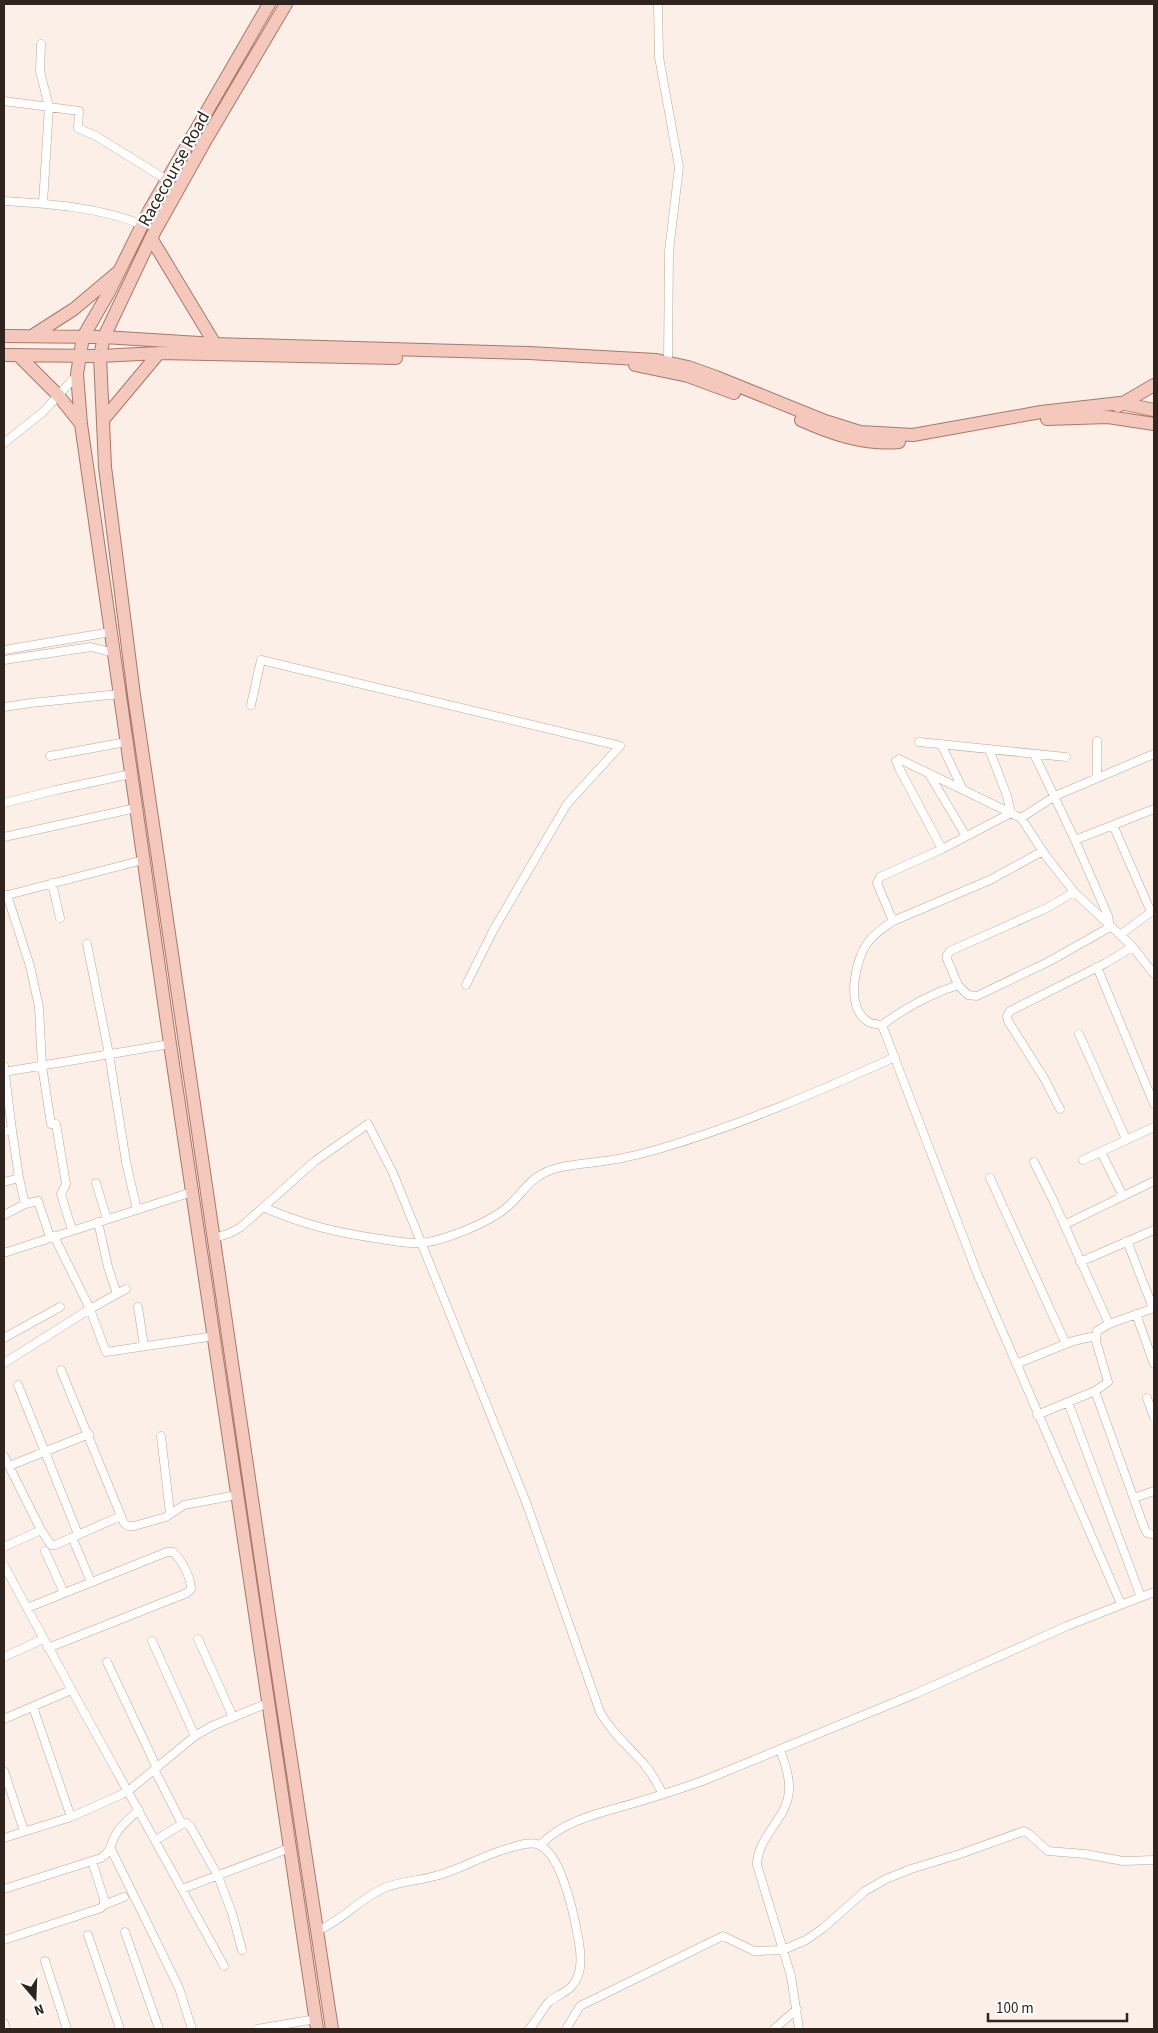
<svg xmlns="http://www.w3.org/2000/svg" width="1158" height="2033" font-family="'Source Sans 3',sans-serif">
	<rect width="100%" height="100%" fill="#fcefe7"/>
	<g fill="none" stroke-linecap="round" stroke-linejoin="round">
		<g stroke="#c2a692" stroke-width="9">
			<path id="street" d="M658,4L659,57L679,167L669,251L668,363
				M41,44L40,71L49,107L43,203
				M4,101L79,111L78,128L96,136L167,180
				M4,201C51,204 99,207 143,225
				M4,443L43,412L77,375
				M4,650L111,632
				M4,660L91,647L114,653
				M251,705L261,660L620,746L567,804L494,929L466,985
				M4,707L31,703L119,694
				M919,742L1066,757
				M941,744L963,790
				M1034,754L1075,840L1154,809
				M50,756L126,742
				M929,774L966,836
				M1097,778V741
				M4,803L56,790L131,774
				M1021,818L1046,856L1075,893L1131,945L1154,974
				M1113,825L1151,912L1120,935
				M4,837L136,808
				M942,849L899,768L896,761L899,759L1021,818L1055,796L1154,754
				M1043,851L990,880L893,921C885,927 875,933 869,941C855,958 845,1006 867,1021C870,1024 877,1024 882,1025C905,1008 930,994 958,985L968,995L977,996L1050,961L1110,927L1108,916L1075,840
				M52,883L60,918
				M4,895H7L30,966L39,1007L42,1066L51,1124
				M4,896L143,860
				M893,921L877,883L880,877L942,849L1011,813L1007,796L989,749
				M87,944L109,1054L126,1162L137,1210
				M1097,967L1154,1104
				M958,985L947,959V955L950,951L1047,908L1074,892
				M882,1025L977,1273L1121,1604
				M1079,1034L1126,1139
				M4,1066L12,1130L4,1132
				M4,1072L170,1044
				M1060,1109L1044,1078L1008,1021L1007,1016L1010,1011L1106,963L1132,947
				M56,1124L66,1184L61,1194L72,1230
				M12,1130L19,1178
				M1101,1152L1123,1196
				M1083,1160L1154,1127
				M1034,1162L1054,1202L1109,1324
				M990,1178L1066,1344
				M4,1182L19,1178L25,1204
				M96,1183L107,1219
				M265,1208C305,1225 338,1233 381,1239C394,1241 409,1244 422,1243C446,1240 488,1223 506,1208C524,1193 527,1179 551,1170C568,1164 586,1164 604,1161C622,1159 641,1154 659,1149C740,1125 818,1092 895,1057
				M4,1215L25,1204L38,1201L50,1237
				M98,1222L108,1267L117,1294
				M1064,1225L1154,1181
				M54,1236L90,1309L126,1289
				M215,1238L230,1233L241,1227L315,1161L368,1124L393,1173L526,1502L600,1712C612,1733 628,1746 644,1764C652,1773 657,1784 663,1794
				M1127,1241L1153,1308
				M4,1253L192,1192
				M1080,1262L1154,1230
				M138,1307L144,1346
				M1154,1308L1109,1324L1097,1331L1096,1341L1108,1382L1095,1391L1144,1527L1147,1533L1154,1535
				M1136,1314L1154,1364
				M4,1338L60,1307
				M4,1363L90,1309L106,1352L215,1336
				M1016,1364L1073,1341L1096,1336
				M61,1370L121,1516L124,1523L128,1526H134L166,1517L184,1505L237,1495
				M18,1385L78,1534
				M1147,1398L1154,1417
				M1068,1402L1141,1597
				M1037,1415L1095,1391
				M161,1436L170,1513
				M4,1456L41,1530L51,1545H55L121,1516
				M9,1466L89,1434
				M1134,1498L1154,1491
				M72,1537L91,1582
				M4,1547L41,1530
				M45,1551L64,1593
				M4,1565C76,1700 151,1832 224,1966
				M27,1608L167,1552H173C182,1560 191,1578 191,1589L187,1593L48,1648
				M198,1639L233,1717
				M152,1641L195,1736
				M4,1657L43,1639
				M107,1662L156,1766
				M33,1707L71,1817
				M4,1719L71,1690
				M780,1749C784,1762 790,1776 789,1791C787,1819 757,1837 757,1865L791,1976L799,2029
				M154,1769L182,1824
				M4,1771L24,1831
				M4,1838L71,1817L127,1792L195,1736L212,1726L268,1703
				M156,1840L182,1824L186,1823L190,1826L218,1876L232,1913L242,1950
				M540,1845C566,1818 606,1812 641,1801C664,1794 687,1787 710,1778L915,1694L1067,1626L1154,1592
				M111,1849L179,1988L192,2029
				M4,1889L101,1858C112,1851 110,1844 116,1834C121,1825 131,1817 139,1810
				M182,1889L290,1848
				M104,1905L124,1897
				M317,1931C342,1921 359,1899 384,1888C400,1881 419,1881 435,1876C460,1870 481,1856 506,1849C515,1847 530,1840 539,1845C559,1853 571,1903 575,1922C579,1942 587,1971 571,1987C564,1994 555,1996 549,2002C541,2010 537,2021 529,2029
				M125,1932L159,2029
				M88,1935L120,2029
				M4,1940L101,1908L104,1905V1899L92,1861
				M45,1961L67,2029
				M4,2023L6,2029
				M257,2029L316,2019
				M566,2029L580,2006L723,1936L754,1951L783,1950L806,1940L822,1929L865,1891L886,1879L911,1869L960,1854L1024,1831L1028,1833L1048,1851L1085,1854L1123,1861L1154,1860
				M774,2029L797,2009"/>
		</g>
		<g stroke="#ab7767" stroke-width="14">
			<path id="primary" d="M269,4L149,211L109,292L83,337L77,374L81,424L170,1044L317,2029
				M286,4L204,143L151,238L104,337L100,356L105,467L134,695L269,1615L332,2029
				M151,238L215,344
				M4,336L104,337L215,344L529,353L656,360L688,367L716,377L825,421L860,432L913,435L1041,412L1120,403L1154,410
				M32,336L74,309L118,272
				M4,355L100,356L159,353L396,358
				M18,355L58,395L81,424
				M635,365L688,376L734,393
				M1118,406L1154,385
				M1047,419L1108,417L1154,424
				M103,420L159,353
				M801,420C832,434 864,445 899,442"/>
		</g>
		<use href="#street" stroke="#fff" stroke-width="8"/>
		<use href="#primary" stroke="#f4c8bc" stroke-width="12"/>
	</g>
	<g text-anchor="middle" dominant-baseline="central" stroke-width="4.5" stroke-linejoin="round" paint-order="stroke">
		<g font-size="18" fill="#30251e" stroke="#fff">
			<text transform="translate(174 169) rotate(-61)">Racecourse Road</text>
		</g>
	</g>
	<rect width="1158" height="2033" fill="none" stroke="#30251e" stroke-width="10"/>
	<g transform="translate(35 1998) rotate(161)" stroke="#ffffff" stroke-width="4" paint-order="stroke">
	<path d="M0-4L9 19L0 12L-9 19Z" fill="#30251e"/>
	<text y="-8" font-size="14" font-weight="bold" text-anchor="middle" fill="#30251e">N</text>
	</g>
	<path d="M988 2013v8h139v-8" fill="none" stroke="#30251e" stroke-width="2.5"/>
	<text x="996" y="2013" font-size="15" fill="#30251e" stroke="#ffffff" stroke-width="4" paint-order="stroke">100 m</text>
</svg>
